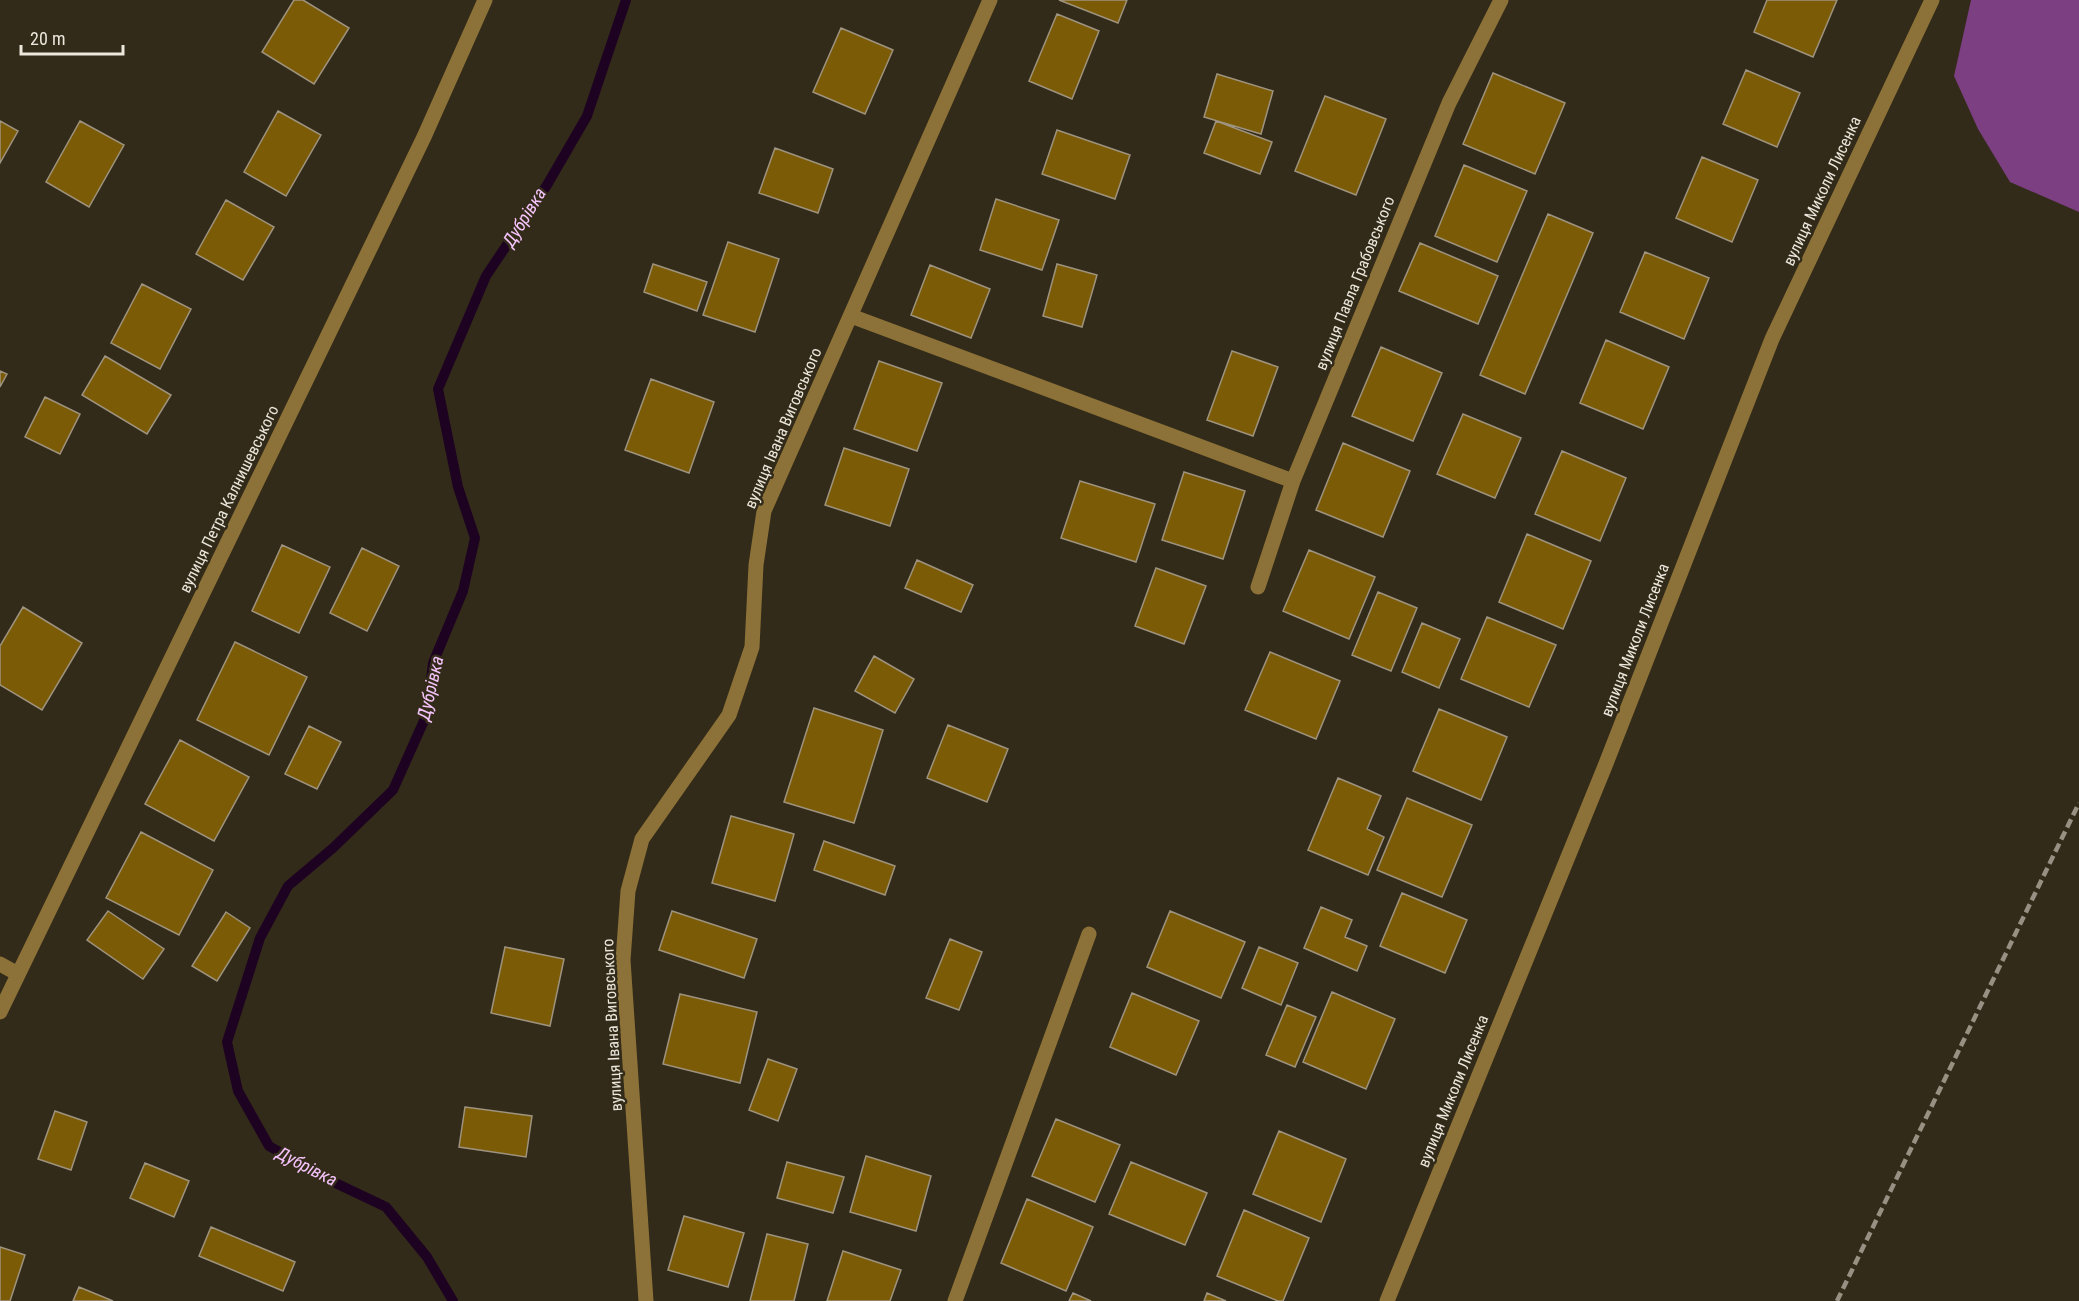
<svg xmlns="http://www.w3.org/2000/svg" width="2079" height="1301" font-family="'Roboto Condensed',sans-serif">
	<rect width="100%" height="100%" fill="#332b19"/>
	<path fill="#7b3f82" d="M1971,0H2079V212L2010,182L1978,129L1954,76Z"/>
	<g fill="none" stroke-linecap="round" stroke-linejoin="round">
		<path stroke="#1e0222" stroke-width="10" d="M453,1301L427,1257L386,1207L327,1179L269,1146L238,1091L227,1042L260,938L288,886L333,848L393,790L427,714L433,663L463,591L475,538L458,487L438,389L486,276L547,185L587,116L626,0"/>
	</g>
	<path fill="#7b5b05" stroke="#9e937e" stroke-width="1.5" d="M294,0H303L349,28L314,84L262,52Z
		M1059,0H1127L1118,23Z
		M1767,0H1837L1813,57L1754,32Z
		M1057,14L1099,31L1072,99L1029,81Z
		M841,28L893,50L865,114L813,92Z
		M1746,70L1800,93L1777,147L1723,124Z
		M1493,73L1565,103L1535,174L1463,144Z
		M1217,74L1273,91L1261,134L1204,117Z
		M1325,96L1386,119L1356,195L1295,171Z
		M278,111L321,135L286,196L244,172Z
		M0,121L18,131L0,163Z
		M80,121L124,145L89,207L46,182Z
		M1216,121L1272,142L1260,174L1204,153Z
		M1057,130L1130,155L1115,199L1042,174Z
		M775,148L833,169L818,213L759,193Z
		M1702,157L1758,180L1732,242L1676,218Z
		M1464,165L1527,191L1497,262L1435,236Z
		M996,199L1059,220L1042,270L980,250Z
		M226,200L274,227L243,280L196,254Z
		M1548,214L1593,233L1525,394L1480,375Z
		M728,242L779,259L755,332L703,315Z
		M1420,243L1498,276L1478,324L1399,291Z
		M1645,252L1709,278L1684,339L1620,312Z
		M653,264L707,282L697,311L644,292Z
		M1057,264L1097,275L1082,327L1043,316Z
		M930,265L990,289L971,338L911,315Z
		M142,284L191,309L160,369L111,343Z
		M1606,340L1669,367L1643,429L1580,403Z
		M1381,347L1442,373L1413,441L1352,416Z
		M1232,351L1278,367L1253,436L1207,420Z
		M105,356L171,395L147,434L82,395Z
		M879,361L942,383L917,451L854,429Z
		M0,371L7,374L0,387Z
		M651,379L714,402L689,473L625,450Z
		M45,397L80,414L60,454L25,437Z
		M1463,414L1521,438L1495,498L1437,474Z
		M1343,443L1410,471L1383,537L1316,510Z
		M844,448L909,469L890,526L825,505Z
		M1562,451L1626,478L1600,541L1535,514Z
		M1184,472L1245,491L1223,559L1162,540Z
		M1080,481L1155,504L1136,562L1061,538Z
		M1527,534L1591,561L1563,629L1499,602Z
		M282,545L330,567L299,633L252,611Z
		M362,548L399,566L367,631L330,613Z
		M1309,550L1375,577L1349,639L1283,611Z
		M917,560L973,585L961,612L905,588Z
		M1156,568L1206,586L1184,644L1135,626Z
		M1378,592L1417,608L1391,671L1352,655Z
		M23,607L82,643L42,710L0,685V646Z
		M1487,617L1556,645L1529,707L1461,679Z
		M1422,623L1460,639L1439,688L1402,672Z
		M235,642L307,677L269,755L197,720Z
		M1270,652L1340,681L1316,739L1245,710Z
		M874,656L914,679L895,713L855,691Z
		M814,708L883,730L854,823L784,802Z
		M1439,709L1507,737L1481,800L1413,771Z
		M948,725L1008,749L987,802L927,778Z
		M309,726L341,742L317,789L285,774Z
		M180,740L249,777L214,841L145,804Z
		M1338,778L1381,796L1367,829L1384,837L1368,875L1308,850Z
		M1407,798L1472,825L1442,897L1377,870Z
		M731,816L794,834L775,901L712,883Z
		M141,832L213,870L179,935L106,898Z
		M824,841L895,866L885,895L814,870Z
		M1402,893L1467,920L1445,973L1380,946Z
		M1321,907L1352,920L1345,937L1367,946L1357,971L1304,948Z
		M108,911L164,949L143,979L87,940Z
		M672,911L757,939L744,978L659,950Z
		M1170,911L1245,942L1221,998L1147,967Z
		M226,912L250,928L217,981L192,966Z
		M950,939L982,952L959,1010L926,998Z
		M505,947L564,959L550,1026L491,1013Z
		M1259,947L1298,963L1281,1005L1242,988Z
		M1332,992L1395,1019L1366,1089L1303,1062Z
		M1132,993L1199,1021L1176,1075L1110,1047Z
		M680,994L757,1012L740,1083L663,1064Z
		M1287,1005L1316,1017L1295,1067L1266,1055Z
		M768,1059L797,1069L778,1121L749,1110Z
		M465,1107L532,1116L526,1157L459,1147Z
		M55,1111L87,1122L71,1170L38,1159Z
		M1056,1119L1120,1145L1095,1202L1032,1176Z
		M1279,1131L1346,1159L1321,1222L1253,1194Z
		M866,1156L931,1176L916,1231L850,1212Z
		M787,1162L844,1177L833,1213L777,1198Z
		M1131,1162L1207,1193L1185,1245L1109,1214Z
		M145,1163L189,1181L174,1217L130,1198Z
		M1027,1199L1093,1227L1066,1291L1001,1263Z
		M1244,1210L1309,1238L1283,1301H1278L1217,1276Z
		M684,1216L744,1233L728,1287L668,1270Z
		M211,1227L295,1262L283,1291L199,1256Z
		M767,1234L808,1244L794,1301H750Z
		M0,1247L25,1255L10,1301H0Z
		M843,1251L901,1270L890,1301H827Z
		M79,1287L113,1301H73Z
		M1073,1293L1091,1301H1069Z
		M1207,1293L1226,1301H1204Z"/>
	<g fill="none" stroke-linecap="round" stroke-linejoin="round">
		<path stroke="#8c7238" stroke-width="15" d="M851,316L1293,481
			M1258,587L1293,481L1449,103L1501,0
			M0,964L18,974
			M0,1012L424,137L485,0
			M646,1301L623,960L628,891L642,839L729,715L752,647L756,565L764,511L990,0
			M955,1301L1089,934
			M1387,1301L1605,766L1772,339L1932,0"/>
		<path stroke="#989183" stroke-width="4.5" stroke-dasharray="9 4.5" stroke-linecap="butt" d="M1837,1301L2079,803"/>
	</g>
	<g text-anchor="middle" dominant-baseline="central" stroke-width="5" stroke-linejoin="round" paint-order="stroke">
		<g font-size="16" fill="#ece7dc" stroke="#332b19">
			<text transform="translate(1822 191) rotate(-65)">вулиця Миколи Лисенка</text>
			<text transform="translate(1355 283) rotate(-68)">вулиця Павла Грабовського</text>
			<text transform="translate(783 428) rotate(-67)">вулиця Івана Виговського</text>
			<text transform="translate(229 499) rotate(-64)">вулиця Петра Калнишевського</text>
			<text transform="translate(1635 640) rotate(-69)">вулиця Миколи Лисенка</text>
			<text transform="translate(612 1025) rotate(-93)">вулиця Івана Виговського</text>
			<text transform="translate(1453 1091) rotate(-68)">вулиця Миколи Лисенка</text>
		</g>
		<g font-size="18" font-style="italic" fill="#f6c4fc" stroke="#332b19">
			<text transform="translate(524 217) rotate(-58)">Дубрівка</text>
			<text transform="translate(430 688) rotate(-77)">Дубрівка</text>
			<text transform="translate(307 1166) rotate(27)">Дубрівка</text>
		</g>
	</g>
	<path d="M21 45v9h102v-9" fill="none" stroke="#ece7dc" stroke-width="3"/>
	<text x="30" y="45" font-size="18" fill="#ece7dc" stroke="#332b19" stroke-width="4.5" paint-order="stroke">20 m</text>
</svg>
